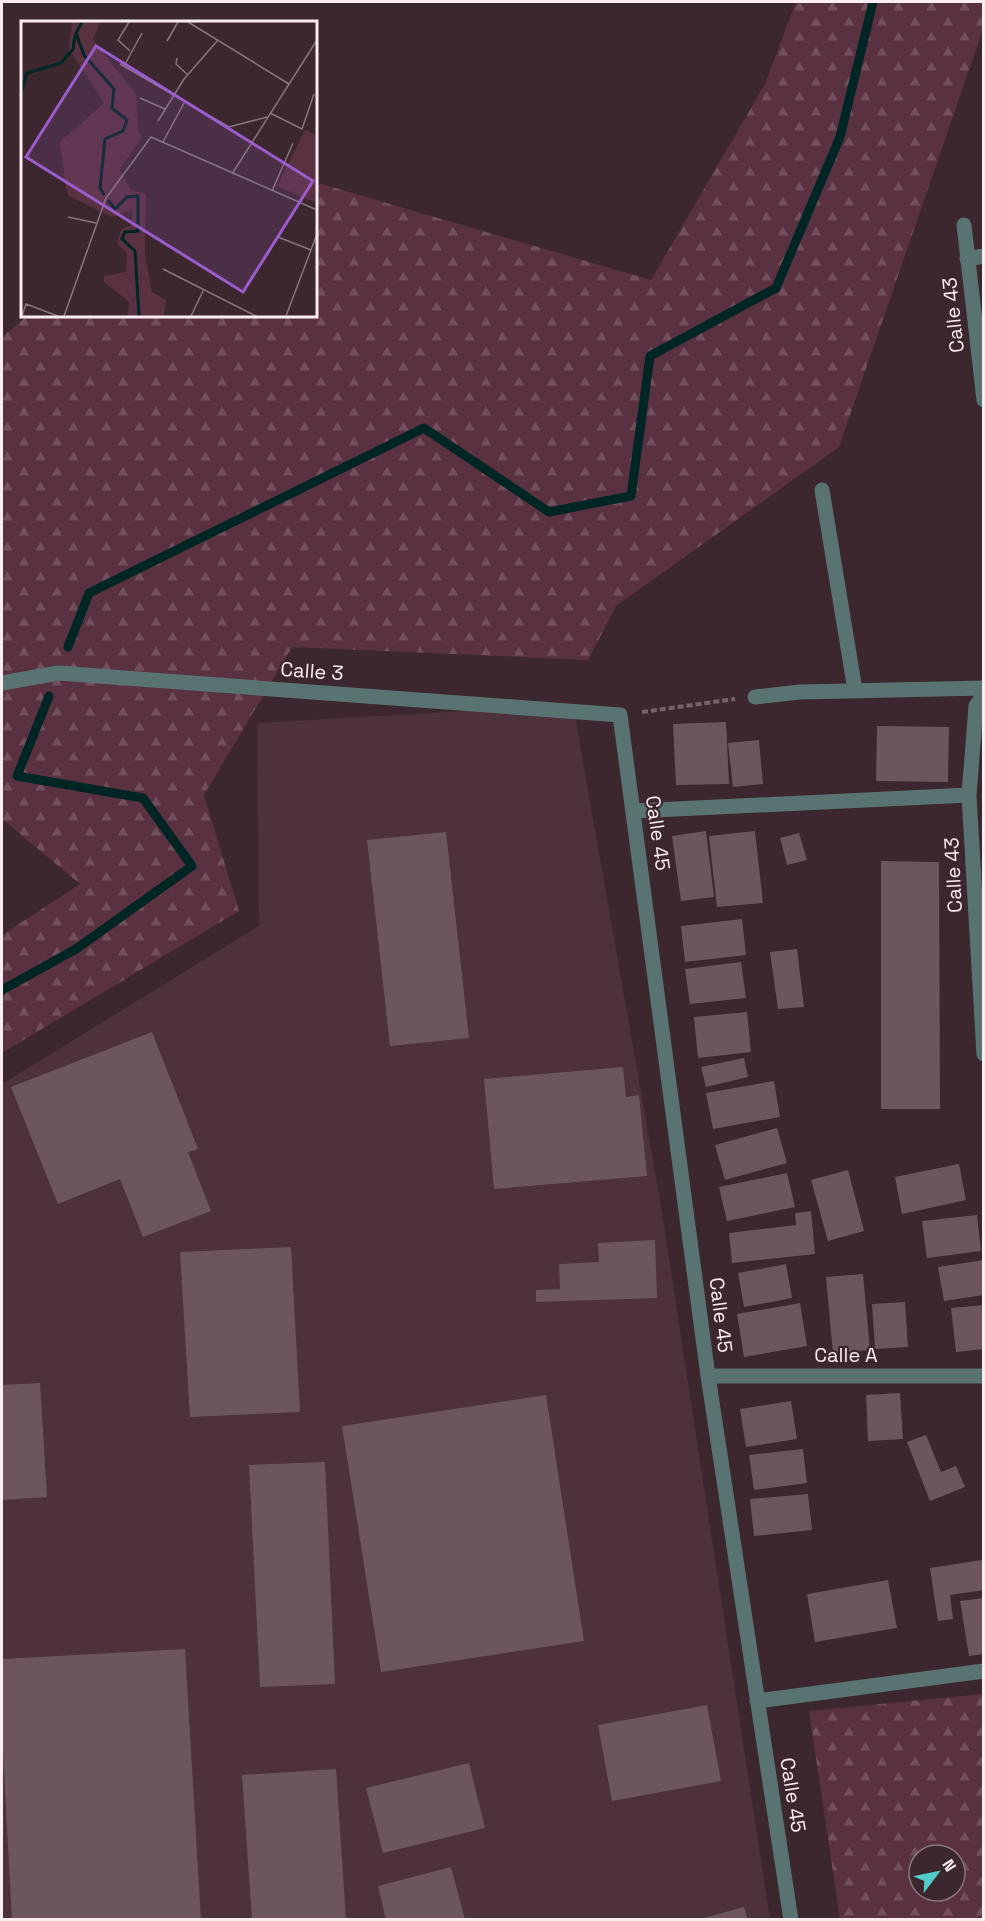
<svg xmlns="http://www.w3.org/2000/svg" width="985" height="1921" font-family="'Space Grotesk',sans-serif">
	<defs>
		<pattern id="forest-firs" width="22" height="20" patternUnits="userSpaceOnUse" patternTransform="scale(1.5)"><rect width="22" height="20" fill="#593140"/><path d="M5 1l3.5 6h-7zM16 11l3.5 6h-7z" fill="#724f5c"/></pattern>
	</defs>
	<rect width="100%" height="100%" fill="#3c272f"/>
	<path fill="#4d313b" d="M573,705L661,1206L770,1919L2,1920V1084L259,926L257,723Z"/>
	<path fill="url(#forest-firs)" fill-rule="evenodd" d="M796,2H983V29L839,447L616,606L588,660L292,647L204,795L239,911L2,1053V935L80,884L2,819V337L28,315H315V182L651,280L765,84Z
		M983,1694V1919H840L809,1711ZM919,1855H955V1891H919Z"/>
	<g fill="none" stroke-linecap="round" stroke-linejoin="round">
		<path stroke="#002525" stroke-width="9" d="M68,647L89,593L424,428L549,512L631,496L650,356L776,288L840,137L873,2
			M2,990L76,949L192,866L143,798L17,776L49,696"/>
	</g>
	<path fill="#6c555d" d="M726,722L729,784L676,785L673,724Z
		M877,726L949,727L948,782L876,781Z
		M759,740L763,784L733,787L728,743Z
		M706,831L714,897L681,901L672,836Z
		M755,831L763,903L717,907L709,836Z
		M446,832L469,1038L390,1046L367,840Z
		M799,833L807,860L787,865L780,838Z
		M881,861L939,862L940,1109H881Z
		M742,919L746,955L685,962L681,926Z
		M797,949L804,1007L778,1009L770,952Z
		M741,962L746,998L690,1004L685,969Z
		M747,1012L751,1052L698,1058L694,1017Z
		M152,1032L198,1149L188,1152L211,1211L143,1237L120,1179L58,1204L11,1087Z
		M744,1058L748,1077L706,1087L701,1067Z
		M623,1067L626,1097L639,1095L647,1176L494,1189L484,1079Z
		M774,1081L780,1117L713,1129L706,1093Z
		M777,1128L787,1163L725,1180L715,1145Z
		M959,1164L966,1200L902,1214L895,1177Z
		M848,1170L864,1231L828,1241L811,1180Z
		M787,1173L795,1207L727,1221L719,1187Z
		M811,1211L815,1254L732,1263L729,1233L796,1225L795,1213Z
		M977,1215L981,1251L927,1258L922,1221Z
		M655,1240L657,1298L536,1302V1290L560,1289L559,1264L599,1262L598,1243Z
		M291,1247L300,1412L190,1417L180,1252Z
		M984,1260V1295L944,1301L938,1267Z
		M786,1264L792,1298L744,1307L738,1273Z
		M863,1274L870,1350L833,1353L826,1277Z
		M905,1302L908,1347L875,1349L872,1304Z
		M800,1303L807,1346L744,1357L737,1314Z
		M984,1305V1349L956,1352L951,1308Z
		M40,1383L47,1497L3,1500L2,1385Z
		M900,1393L903,1439L868,1441L866,1395Z
		M546,1395L584,1641L381,1672L342,1426Z
		M791,1401L797,1439L746,1447L740,1409Z
		M926,1435L941,1472L956,1466L965,1487L930,1501L907,1442Z
		M803,1449L807,1483L754,1490L749,1455Z
		M325,1462L335,1684L260,1687L249,1465Z
		M808,1494L812,1530L754,1536L750,1499Z
		M982,1560L984,1590L950,1595L953,1619L938,1621L930,1568Z
		M888,1580L897,1628L815,1642L807,1594Z
		M984,1598V1654L969,1656L960,1601Z
		M185,1649L201,1920H12L2,1736V1659Z
		M707,1705L721,1781L612,1801L598,1725Z
		M469,1763L485,1828L383,1853L366,1788Z
		M336,1769L346,1920H252L242,1775Z
		M451,1867L465,1920H386L378,1886Z
		M744,1907L748,1920H701L700,1919Z"/>
	<g fill="none" stroke-linecap="round" stroke-linejoin="round">
		<path stroke="#76636a" stroke-width="4" stroke-dasharray="6 3" stroke-linecap="butt" d="M642,712L735,699"/>
		<path stroke="#587372" stroke-width="15" d="M964,225L984,400
			M967,259L984,256
			M822,490L855,690
			M2,683L58,673L620,715L708,1376L791,1920
			M984,695L976,706L969,795L984,1054
			M755,697L800,692L984,688
			M634,811L969,795
			M708,1376H984
			M757,1701L984,1671"/>
	</g>
	<g text-anchor="middle" dominant-baseline="central" stroke-width="4.5" stroke-linejoin="round" paint-order="stroke">
		<g font-size="20" fill="#fbedf1" stroke="#3c272f">
			<text transform="translate(953 315) rotate(-96)">Calle 43</text>
			<text transform="translate(312 671) rotate(4)">Calle 3</text>
			<text transform="translate(658 833) rotate(82)">Calle 45</text>
			<text transform="translate(953 875) rotate(-93)">Calle 43</text>
			<text transform="translate(721 1315) rotate(83)">Calle 45</text>
			<text x="846" y="1355">Calle A</text>
			<text transform="translate(793 1795) rotate(81)">Calle 45</text>
		</g>
	</g>
	<g transform="translate(21 21)">
		<rect width="296" height="296" fill="#3c272f"/>
		<path d="M51,1H79L72,19L115,73L117,109L121,116L99,148L110,169L125,173L124,234L131,271L145,279L143,295H107L108,281L83,261V255L105,251L106,232L96,222L100,209L111,204V189L91,196L48,175L45,167L39,121L83,82L48,28ZM284,109L295,114V182L256,165Z" fill="#593140"/>
		<path fill="none" stroke="#002525" stroke-width="3" d="M61,1L55,12L63,34L93,68L91,87L106,99L102,110L84,118L79,167L83,174M0,72L6,52L40,42L52,28L54,14M87,179L94,188L106,176L117,175V210L104,211L101,218L114,230L118,295"/>
		<path fill="none" stroke="#88767d" stroke-width="1.5" d="M108,1L97,19L109,30M167,1L268,63M146,20L157,1M156,37L155,43L167,54M99,43L208,106L246,96M103,45L121,12M119,77L144,88M249,92L281,108L293,73M137,100L163,58L197,19M142,121L163,82M211,153L296,19M251,170L272,122M47,196L75,202M257,216L290,229M142,248L235,295M1,295L5,283L37,295M43,295L85,177L130,116L296,189M170,295L183,268M265,295L296,213"/>
		<path fill="#9b5ccc" fill-opacity="0.15" stroke="#9b5ccc" stroke-width="3" d="M75,25L292,160L222,271L5,136Z"/>
		<rect width="296" height="296" fill="none" stroke="#fbedf1" stroke-width="3"/>
	</g>
	<rect width="985" height="1921" fill="none" stroke="#fbedf1" stroke-width="6"/>
	<g transform="translate(937 1873) rotate(58)"><circle r="28" fill="#3c272f" stroke="#88767d" stroke-width="1.5"/>
	<path d="M0-4.5L10 22L0 15L-10 22Z" fill="#53cdcb"/>
	<text y="-9" font-size="16" font-weight="bold" text-anchor="middle" fill="#fbedf1">N</text>
	</g>
</svg>
